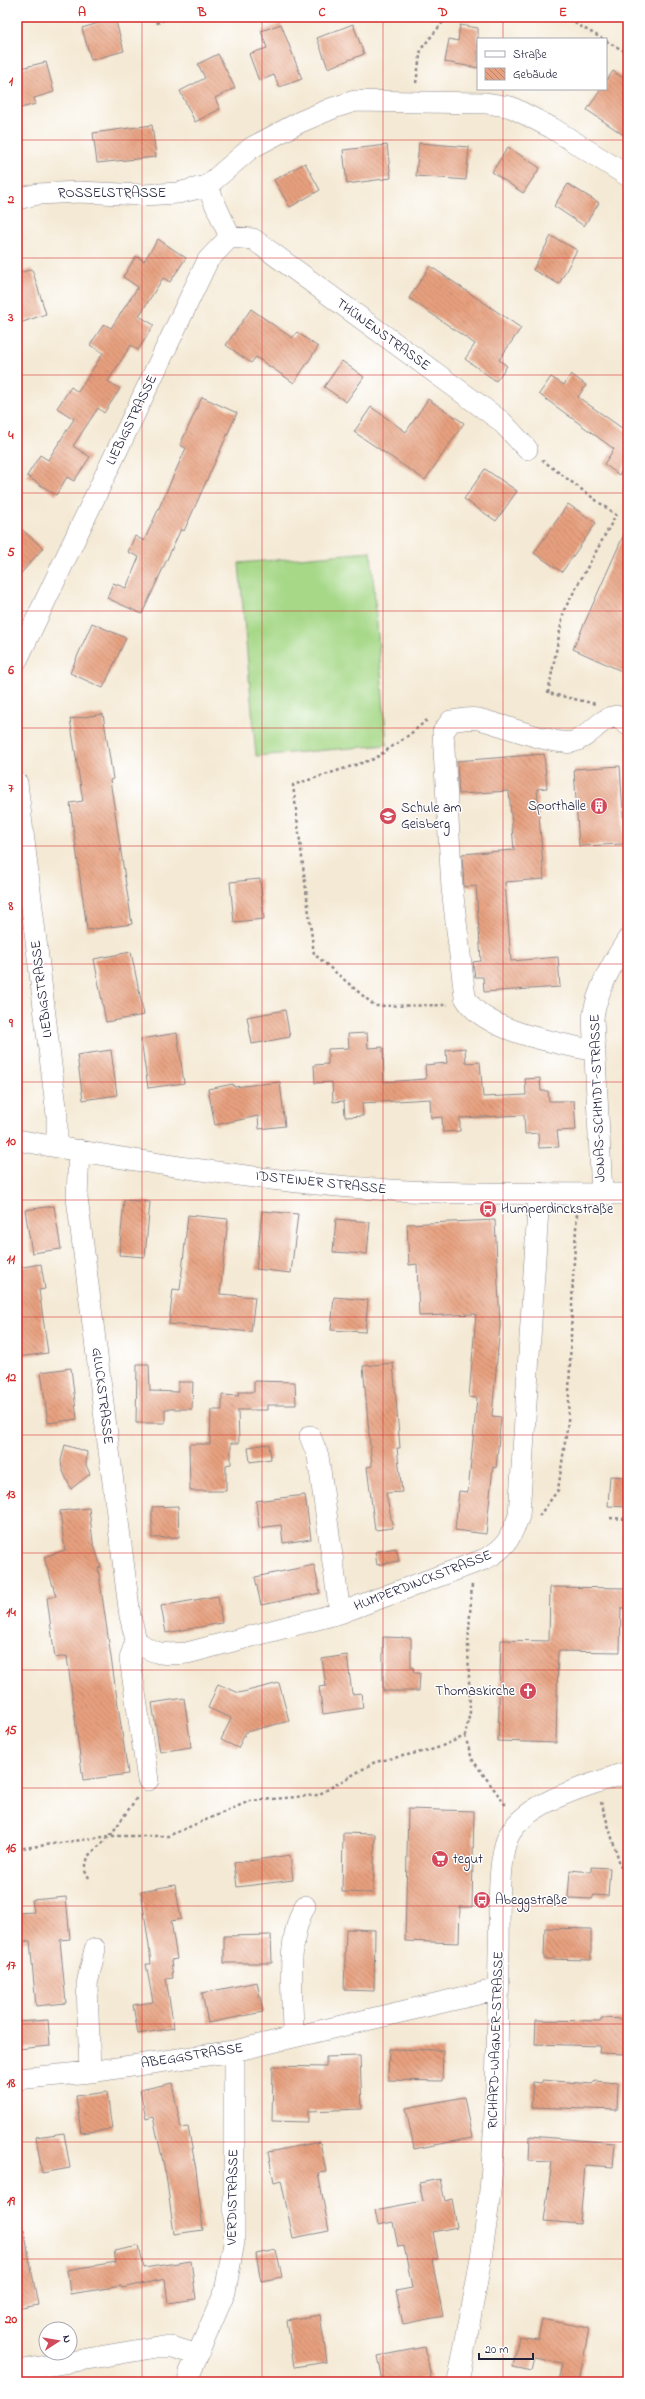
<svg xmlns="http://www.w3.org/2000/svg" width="645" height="2399" font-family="'Indie Flower',sans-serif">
	<defs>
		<pattern id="building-back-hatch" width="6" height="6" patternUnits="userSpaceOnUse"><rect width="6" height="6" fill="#e7a07f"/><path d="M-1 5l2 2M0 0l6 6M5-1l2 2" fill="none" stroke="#bb8269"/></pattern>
	</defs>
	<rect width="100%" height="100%" fill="#fff"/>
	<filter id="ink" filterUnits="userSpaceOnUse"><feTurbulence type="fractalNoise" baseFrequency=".025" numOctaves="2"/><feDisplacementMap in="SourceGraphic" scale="8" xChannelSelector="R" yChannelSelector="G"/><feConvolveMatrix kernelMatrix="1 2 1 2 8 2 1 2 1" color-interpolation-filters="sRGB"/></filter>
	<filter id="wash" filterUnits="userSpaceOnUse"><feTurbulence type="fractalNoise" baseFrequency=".012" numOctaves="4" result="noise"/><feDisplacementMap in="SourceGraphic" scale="16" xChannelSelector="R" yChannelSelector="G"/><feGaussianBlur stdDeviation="0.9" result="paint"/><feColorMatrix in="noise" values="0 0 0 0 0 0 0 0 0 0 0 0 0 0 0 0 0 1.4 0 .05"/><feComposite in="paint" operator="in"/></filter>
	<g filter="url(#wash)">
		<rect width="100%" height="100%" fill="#f4e9d4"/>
		<path fill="#a6d887" stroke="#647d61" d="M371,552L387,745L256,756L239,563Z"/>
		<g id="blocks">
			<path fill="url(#building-back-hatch)" d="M115,18L124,51L91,60L82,28Z
				M281,24L302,79L279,87L274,75L259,81L249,54L267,48L261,31Z
				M353,24L364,54L328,68L317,38Z
				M460,25L478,28V68L445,62L449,39L458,41Z
				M218,54L235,88L215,98L220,109L195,122L180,91L205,78L198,64Z
				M46,62L54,92L34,98L36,104L17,109V69Z
				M613,71L628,81V138L587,110L601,89H606V81Z
				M152,125L156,157L97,163L93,133Z
				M419,143L469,147L466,180L416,176Z
				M387,145L391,178L347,184L343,150Z
				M508,147L540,168L523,193L492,172Z
				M305,163L320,190L290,207L274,180Z
				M568,184L599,203L584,226L554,206Z
				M551,236L577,250L559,284L533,270Z
				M158,239L186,258L170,282L163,278L139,316L154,325L138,350L131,345L108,381L120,389L104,413L98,408L73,446L90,457L74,481L67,477L56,495L27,476L40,455L48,460L74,419L57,408L71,387L78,392L103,353L90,345L104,324L111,328L138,287L123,277L136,256L144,261Z
				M430,266L521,328L499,360L507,366L496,381L465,359L475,344L409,298Z
				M32,269L46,314L17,324V274Z
				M251,309L292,338L297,332L318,347L294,383L256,357L251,363L226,345Z
				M342,361L364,377L346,402L324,387Z
				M571,374L586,385L578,397L626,431L628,429V461L619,475L604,464L614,449L539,394L551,377L564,385Z
				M202,397L237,413L184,531L181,529L142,614L107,598L113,583L126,588L139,557L128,552L135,536L144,541L186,448L180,445Z
				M428,399L464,423L425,480L354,432L371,407L406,432Z
				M485,469L517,491L496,521L464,499Z
				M568,504L596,523L562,572L534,553Z
				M17,525L43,548L17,578Z
				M628,525V674L573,649Z
				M92,623L126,638L103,688L70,673Z
				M103,714L113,779L110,780L132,924L87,930L70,803L83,801L70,719Z
				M544,754L547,788L537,789L544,879L505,882L511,961L558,957L560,987L484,992L483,977H475L473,962L481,961L476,886L464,887L462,854L514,850L509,791L459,794L457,761Z
				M620,766L625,844L579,846L574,769Z
				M260,879L264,919L234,922L230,882Z
				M131,952L144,1015L106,1022L94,959Z
				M285,1010L290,1037L252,1044L247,1017Z
				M177,1033L184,1083L148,1088L141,1039Z
				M367,1033L368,1048L383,1047L384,1082L426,1079L425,1065L447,1063L446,1050L465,1048L466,1063L480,1062L483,1097L526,1095L525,1079L540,1078L541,1091H548L549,1101H574L576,1130L557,1131L559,1147L539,1148L538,1133L525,1134L524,1115L460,1118V1131L443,1132L442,1117L431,1118L430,1099L362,1103L363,1116L345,1117L344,1101L333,1102L332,1082L315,1083L314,1065L328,1064V1049L349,1048L348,1034Z
				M111,1050L117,1095L83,1100L77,1055Z
				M280,1082L285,1126L259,1129L258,1116L215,1125L208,1089L233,1084L234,1087Z
				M124,1200L150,1202L145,1257L119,1255Z
				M54,1206L61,1249L32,1253L25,1210Z
				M262,1211L298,1214L291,1273L256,1269Z
				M188,1215L228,1219L220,1294L255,1297L251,1332L169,1324L173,1289L180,1290Z
				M336,1219L370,1222L367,1254L333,1252Z
				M495,1220L500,1325L492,1416L501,1417L496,1468L493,1467L486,1534L455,1530L459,1491L468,1492L477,1398L469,1397L476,1314L419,1316L417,1264L409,1265L407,1224Z
				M41,1264L45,1289L39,1290L48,1353L17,1357V1268Z
				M334,1297L368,1300L365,1332L331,1330Z
				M393,1363L400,1448H397L402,1492L386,1493L393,1528L375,1530L367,1467L372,1466L363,1366Z
				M137,1364H149L150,1391L178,1392V1382H193L192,1409H165V1423H136Z
				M71,1368L77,1419L48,1423L41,1372Z
				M254,1381L295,1382L296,1405H267V1410H238L239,1443H231V1464L226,1465V1491H190L189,1444H210L211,1410H222V1395L239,1396L238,1392H254Z
				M269,1444L271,1459L250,1462L248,1447Z
				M65,1445L87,1452L86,1465L90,1474L71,1489L62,1469L61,1461Z
				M610,1476L628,1477V1507L608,1506Z
				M305,1495L311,1539L283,1543L281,1525L259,1528L256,1501Z
				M178,1506L179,1537L152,1538V1507Z
				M89,1508L93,1542L101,1567L98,1568L128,1774L83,1780L67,1656L55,1658L47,1598L56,1596L44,1557L65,1550L60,1511Z
				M396,1548L399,1561L377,1565L375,1552Z
				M314,1565L320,1593L261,1605L255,1577Z
				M550,1587L628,1588V1608H621L620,1652L558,1651L556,1743L498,1741L501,1640L549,1641Z
				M218,1596L222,1623L166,1633L161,1606Z
				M383,1637L411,1638V1667H413L414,1673H420L419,1691H383Z
				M347,1655L352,1694L361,1693L363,1708L323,1714L319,1687L326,1686L322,1659Z
				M279,1683L289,1721L246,1732L238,1748L221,1740L231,1718L208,1708L218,1684L239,1693Z
				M184,1698L191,1747L160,1752L152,1703Z
				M408,1809L474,1811L472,1907H460L459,1943L405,1941Z
				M343,1833L375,1834L373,1893L342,1892Z
				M290,1855L293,1880L237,1887L234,1863Z
				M591,1867L610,1868L608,1896L594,1895L592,1899L568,1898L570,1870L591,1872Z
				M175,1885L181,1919L171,1921L177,1959L171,1960L173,1978L166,1979L174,2028L138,2034L133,2005L153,2002L146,1964H151L149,1946L141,1891Z
				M66,1897L70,1939L60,1940L66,2003L36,2006L30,1941L17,1942V1913L34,1912L32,1900Z
				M545,1928L591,1929V1960L544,1959Z
				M346,1929L375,1930L374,1991L344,1990Z
				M271,1935L272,1963H224V1936Z
				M257,1982L263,2012L208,2023L202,1993Z
				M601,2018L626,2019L624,2054L599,2053L600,2046L535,2044L536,2020L601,2021Z
				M48,2020L50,2046L17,2049V2022Z
				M389,2049L443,2050L442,2081L388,2080Z
				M360,2056L362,2109L308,2111V2122L272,2121L273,2066L326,2067V2057Z
				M543,2080L592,2084L595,2081L618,2083L617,2110L531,2107L533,2082L541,2083Z
				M172,2083L181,2128L188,2127L196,2169L203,2230L174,2234L166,2175L153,2117L146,2119L140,2090Z
				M107,2092L112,2129L81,2133L76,2096Z
				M464,2097L472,2138L414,2149L406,2108Z
				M64,2133L70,2168L42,2173L36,2137Z
				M530,2136L615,2143L613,2167L585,2165L580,2224L544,2221L552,2162L529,2161Z
				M320,2142L326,2172L318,2173L329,2231L293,2238L281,2180L274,2182L268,2152Z
				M440,2179L445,2201L452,2199L457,2227L433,2232L438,2259L432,2260L443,2316L403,2324L396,2291L412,2288L404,2246L398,2247L393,2222L378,2225L375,2210L423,2201L419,2183Z
				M24,2230L38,2305L17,2309V2231Z
				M139,2246L144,2268L191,2261L196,2299L168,2303L165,2279L122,2288L121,2286L70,2294L67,2270L116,2262L114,2251Z
				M276,2250L282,2277L261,2281L256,2254Z
				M320,2315L327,2362L294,2367L287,2320Z
				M542,2319L589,2328L579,2382H558L562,2363L535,2358L532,2371L513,2367L519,2336L538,2339Z
				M425,2347L431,2378L412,2382H383L378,2356Z"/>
		</g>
	</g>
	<g filter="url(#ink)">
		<use href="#blocks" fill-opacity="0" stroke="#8b8688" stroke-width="1"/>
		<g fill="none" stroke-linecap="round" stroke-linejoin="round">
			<g stroke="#8b8688" stroke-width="22">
				<path id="minor" d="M17,199L38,194L79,192L143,195L178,193L207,186L251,148L300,122L333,108L355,101L486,103L511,107L552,128L628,176
					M230,237L253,239L501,421L527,449
					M17,660L208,260L230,237L207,186
					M17,783L57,1115V1147
					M595,1051C559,1043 483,1032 465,997L452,888L443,732L451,721C459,720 469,717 478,719C499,723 555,746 572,742C590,738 598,719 616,716L628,725
					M17,1140C140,1162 266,1182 390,1190C469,1195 549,1193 628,1194
					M79,1150L77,1198L130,1616L136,1640
					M602,1194L593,1018C597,989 612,964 628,939
					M310,1436L318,1456L340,1613
					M136,1640C152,1655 166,1655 187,1653L340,1613L485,1559C507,1548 510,1538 519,1516L539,1193
					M136,1640L130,1659L148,1780
					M293,2037C293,1996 285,1942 305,1906
					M90,2072L87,1984L95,1949
					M17,2079L90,2072L234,2051L499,1989
					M17,2371L157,2347H172L198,2355
					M188,2382L190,2372L225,2292L234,2242V2051
					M458,2382C471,2311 487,2239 492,2167C497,2096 498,2023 499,1952C500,1923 496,1859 509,1835C528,1800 591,1785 628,1772"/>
			</g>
			<path stroke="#8b8688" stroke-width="2.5" stroke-dasharray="3 3" stroke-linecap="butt" d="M153,17L158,23L168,17
				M564,17L603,39
				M606,41L628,53
				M416,83L421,49L447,17
				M542,460L616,515L564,610L548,693L596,704
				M427,720L409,735L374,759L293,785L314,954L375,1006L448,1005
				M539,1516L558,1490L568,1422L573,1277L577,1213
				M610,1518L628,1519
				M465,1736L472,1759L507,1807
				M601,1802L628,1890
				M17,1849L110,1836H168L250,1801L318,1795L375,1762L435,1749L465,1736L470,1712L468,1645L472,1584
				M89,1878L85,1870L88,1856L110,1836L138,1796"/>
			<use href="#minor" stroke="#fff" stroke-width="21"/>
		</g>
	</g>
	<path fill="none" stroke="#d62828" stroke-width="1" stroke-opacity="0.55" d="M142,17V2382M262,17V2382M383,17V2382M503,17V39M503,89V2382M17,140H628M17,258H628M17,375H628M17,493H628M17,611H628M17,728H628M17,846H628M17,964H628M17,1082H628M17,1200H628M17,1317H628M17,1435H628M17,1553H628M17,1670H628M17,1788H628M17,1906H628M17,2024H628M17,2142H628M17,2259H628"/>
	<defs>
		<g id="building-disc" transform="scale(0.9)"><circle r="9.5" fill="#d1495b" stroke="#fff"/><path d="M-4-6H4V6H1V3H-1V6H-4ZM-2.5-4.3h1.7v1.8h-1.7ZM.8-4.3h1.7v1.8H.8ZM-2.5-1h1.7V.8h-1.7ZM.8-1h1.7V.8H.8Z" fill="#fff"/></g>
		<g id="school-disc" transform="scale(0.9)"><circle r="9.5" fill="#d1495b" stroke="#fff"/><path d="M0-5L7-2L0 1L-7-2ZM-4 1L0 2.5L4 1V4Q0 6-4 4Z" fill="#fff"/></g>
		<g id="bus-disc" transform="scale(0.9)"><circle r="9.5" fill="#d1495b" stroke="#fff"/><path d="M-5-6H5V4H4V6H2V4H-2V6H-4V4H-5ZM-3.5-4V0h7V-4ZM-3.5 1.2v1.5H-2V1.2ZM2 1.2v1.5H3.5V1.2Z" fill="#fff"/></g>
		<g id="church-disc" transform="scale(0.9)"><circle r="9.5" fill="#d1495b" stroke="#fff"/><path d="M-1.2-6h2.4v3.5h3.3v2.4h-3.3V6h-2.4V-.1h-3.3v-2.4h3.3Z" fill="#fff"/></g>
		<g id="supermarket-disc" transform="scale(0.9)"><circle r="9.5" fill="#d1495b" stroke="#fff"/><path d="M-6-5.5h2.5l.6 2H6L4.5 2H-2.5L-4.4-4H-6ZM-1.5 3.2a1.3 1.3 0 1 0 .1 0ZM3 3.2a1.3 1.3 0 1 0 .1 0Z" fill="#fff"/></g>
	</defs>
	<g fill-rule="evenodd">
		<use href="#building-disc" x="599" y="806"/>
		<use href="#school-disc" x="388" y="816"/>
		<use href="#bus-disc" x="488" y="1209"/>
		<use href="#church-disc" x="528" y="1691"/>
		<use href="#supermarket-disc" x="440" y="1859"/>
		<use href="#bus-disc" x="482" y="1900"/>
	</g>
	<g text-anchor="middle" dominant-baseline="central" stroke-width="3" stroke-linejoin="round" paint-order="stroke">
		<g font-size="14" fill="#22223b" stroke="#fff">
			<text x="112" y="193">ROSSELSTRASSE</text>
			<text transform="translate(383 335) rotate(36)">THÜNENSTRASSE</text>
			<text transform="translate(132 420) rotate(-64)">LIEBIGSTRASSE</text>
			<text transform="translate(42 989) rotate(-97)">LIEBIGSTRASSE</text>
			<text transform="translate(598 1098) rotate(-92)">JONAS-SCHMIDT-STRASSE</text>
			<text transform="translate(321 1183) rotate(6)">IDSTEINER STRASSE</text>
			<text transform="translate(102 1396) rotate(83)">GLUCKSTRASSE</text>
			<text transform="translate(423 1581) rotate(-21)">HUMPERDINCKSTRASSE</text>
			<text transform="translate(496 2040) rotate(-88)">RICHARD-WAGNER-STRASSE</text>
			<text transform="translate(192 2056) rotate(-9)">ABEGGSTRASSE</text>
			<text transform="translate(233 2197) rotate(-89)">VERDISTRASSE</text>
		</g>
		<g font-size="14" fill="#22223b" stroke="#fff" text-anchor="start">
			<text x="586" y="806" text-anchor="end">Sporthalle</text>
			<text x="401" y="808">Schule am<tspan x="401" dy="16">Geisberg</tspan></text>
			<text x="501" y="1209">Humperdinckstraße</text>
			<text x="515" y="1691" text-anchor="end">Thomaskirche</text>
			<text x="453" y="1859">tegut</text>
			<text x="495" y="1900">Abeggstraße</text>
		</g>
	</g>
	<rect width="645" height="2399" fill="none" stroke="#fff" stroke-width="44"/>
	<rect x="477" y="38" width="130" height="52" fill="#ffffff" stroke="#a7a7b1"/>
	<rect x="485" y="51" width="20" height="6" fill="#ffffff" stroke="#a7a7b1"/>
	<text x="513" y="58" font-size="12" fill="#22223b">Straße</text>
	<rect x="485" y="68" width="20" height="12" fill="url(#building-back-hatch)" stroke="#a7a7b1"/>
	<text x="513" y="78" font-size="12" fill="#22223b">Gebäude</text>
	<g transform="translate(58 2341) rotate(78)"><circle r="19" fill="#ffffff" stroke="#a7a7b1"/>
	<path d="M0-3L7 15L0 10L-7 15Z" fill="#d1495b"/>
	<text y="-6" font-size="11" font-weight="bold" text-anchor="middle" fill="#22223b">N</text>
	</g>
	<path d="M479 2353v6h54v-6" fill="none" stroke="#22223b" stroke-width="2"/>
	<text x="485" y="2353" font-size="12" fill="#22223b" stroke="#ffffff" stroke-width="3" paint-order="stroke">20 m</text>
	<rect x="22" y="22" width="601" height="2355" fill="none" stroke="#d62828" stroke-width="1.5"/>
	<g font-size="13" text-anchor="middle" font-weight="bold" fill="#d62828">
		<text x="82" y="16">A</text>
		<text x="202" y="16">B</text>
		<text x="322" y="16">C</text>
		<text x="443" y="16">D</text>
		<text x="563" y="16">E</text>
		<text x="11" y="85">1</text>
		<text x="11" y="203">2</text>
		<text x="11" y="321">3</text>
		<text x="11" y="439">4</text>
		<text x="11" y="556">5</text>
		<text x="11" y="674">6</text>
		<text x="11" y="792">7</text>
		<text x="11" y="910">8</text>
		<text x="11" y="1027">9</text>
		<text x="11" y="1145">10</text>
		<text x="11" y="1263">11</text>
		<text x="11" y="1381">12</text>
		<text x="11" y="1498">13</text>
		<text x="11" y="1616">14</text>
		<text x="11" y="1734">15</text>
		<text x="11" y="1852">16</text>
		<text x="11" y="1969">17</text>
		<text x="11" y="2087">18</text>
		<text x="11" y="2205">19</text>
		<text x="11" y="2323">20</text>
	</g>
</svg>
